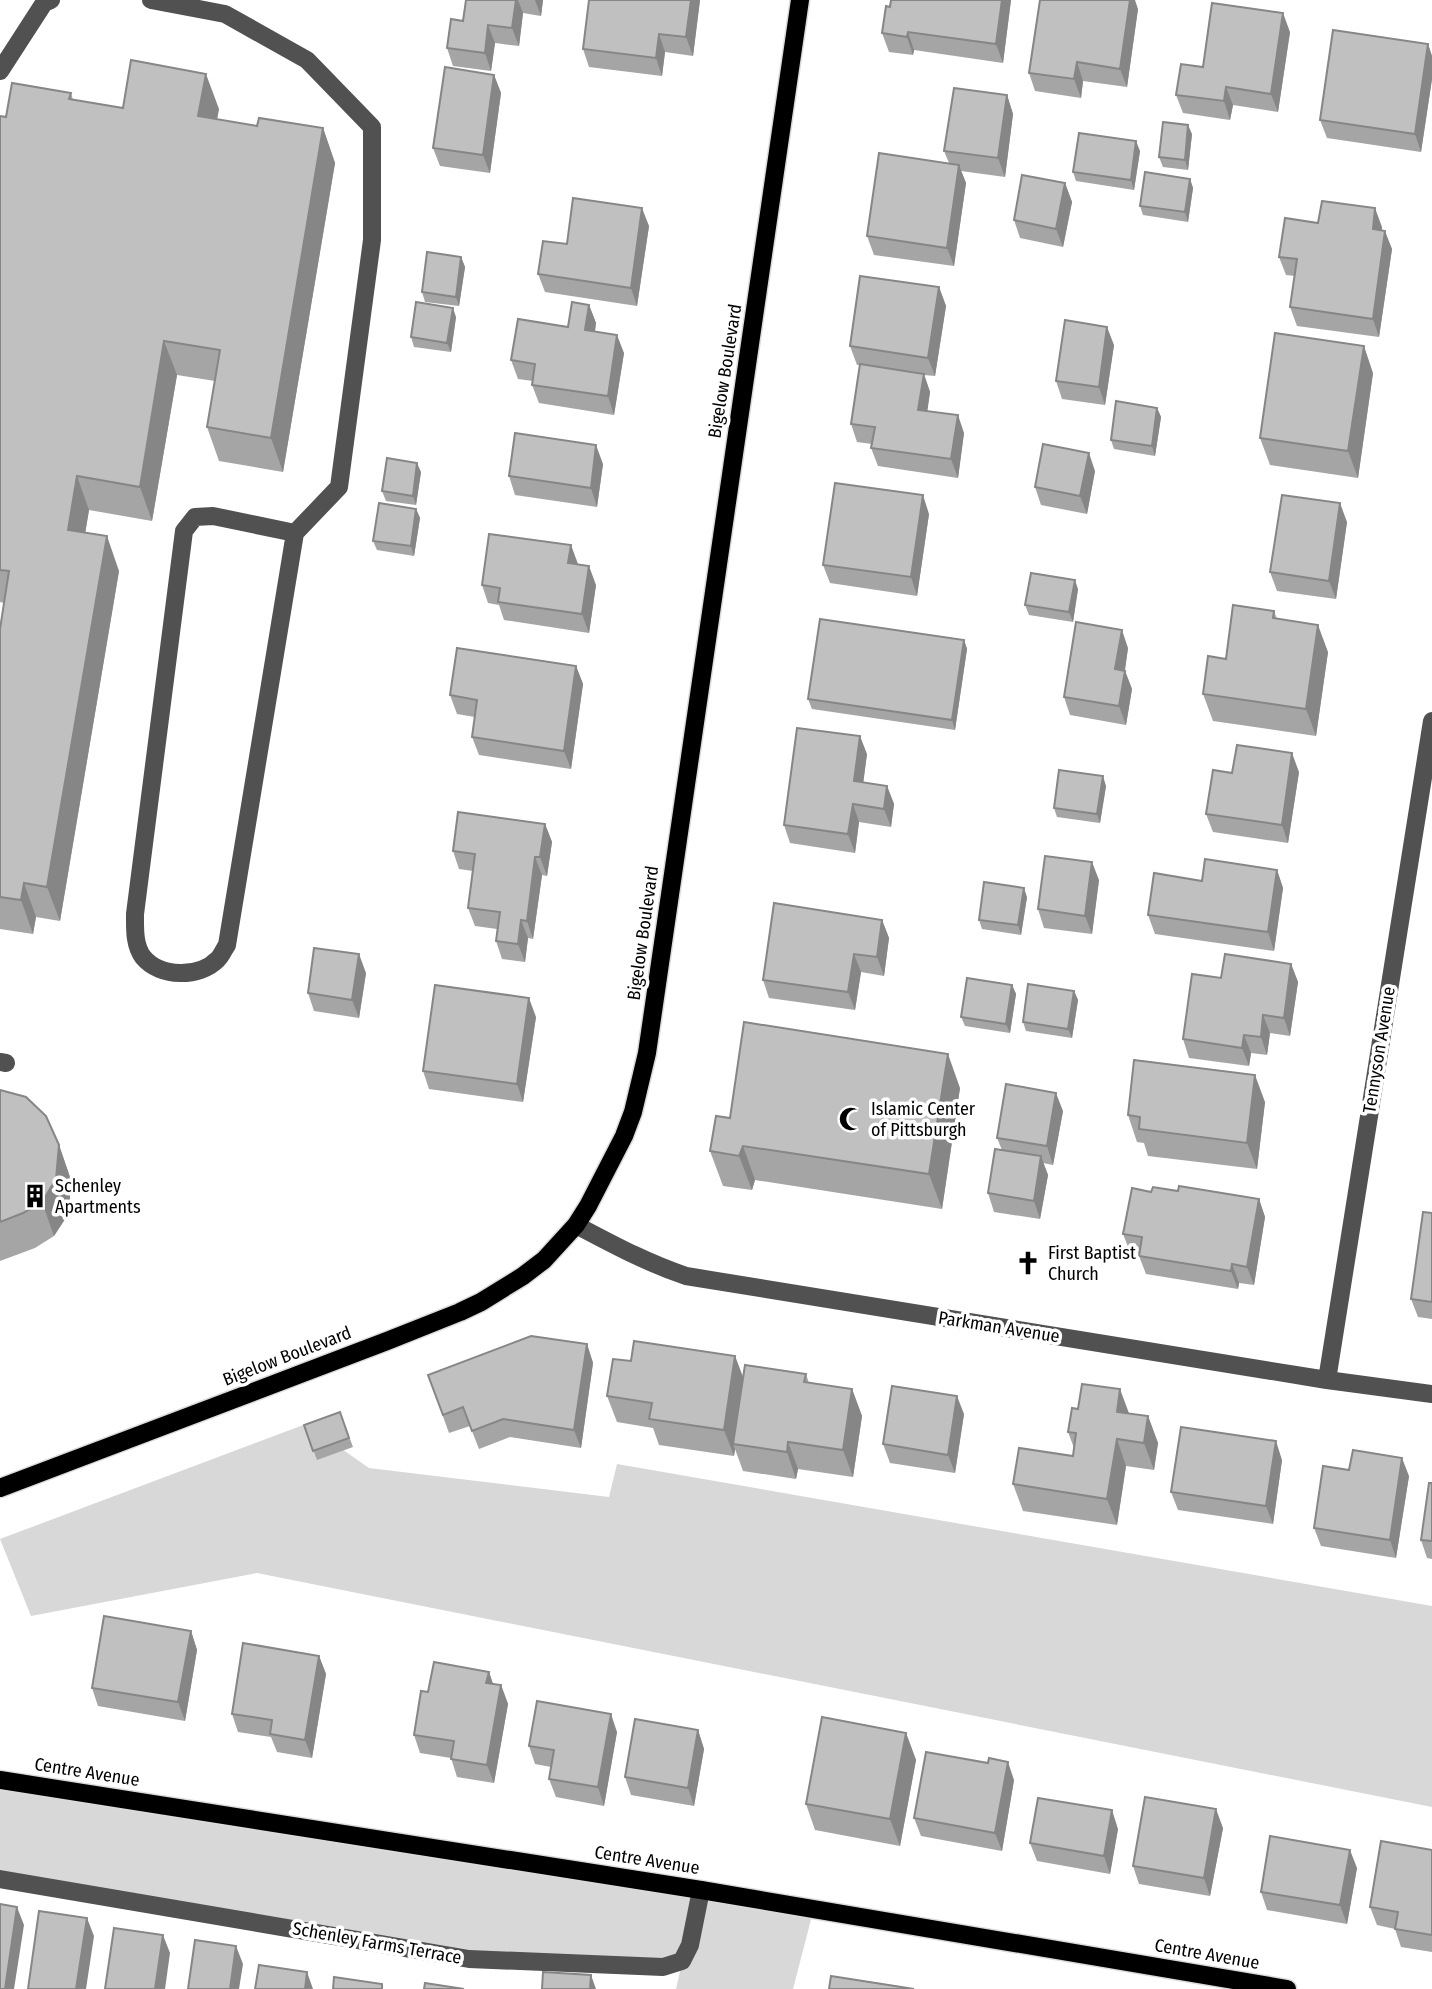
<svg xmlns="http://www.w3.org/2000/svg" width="1432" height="1989" font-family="'Fira Sans Condensed',sans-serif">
	<rect width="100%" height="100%" fill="#fff"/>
	<path fill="#d8d8d8" d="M306,1424L369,1468L609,1497L617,1464L1432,1606V1807L257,1573L31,1616L0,1539Z
		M0,1780L814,1908L793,1989H676L682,1962L469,1959L0,1879Z"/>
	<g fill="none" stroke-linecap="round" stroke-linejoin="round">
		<g stroke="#dbdbdb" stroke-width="21">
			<path id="major" d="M0,1488L387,1341L460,1312L481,1302L523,1276L544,1260L576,1225L588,1206L624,1136L633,1112L647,1053L800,0
				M0,1780L701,1890L1287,1989"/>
		</g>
		<path stroke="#515151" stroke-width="18" d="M151,0L225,14L307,60L372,127V240L339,487L295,533L227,945C224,949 222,955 218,959C200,978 160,978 143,957C134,945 135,928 135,914L184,531L195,517L213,516L295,533
			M0,71L44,3L51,0
			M0,1062L6,1063
			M576,1225C614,1245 645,1262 686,1276L1327,1380L1432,1394
			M1327,1380L1432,721
			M0,1879L469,1959L663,1967L682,1961L690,1945L701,1890"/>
		<use href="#major" stroke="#000" stroke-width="18"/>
	</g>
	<path fill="#a5a5a5" d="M466,0H543L541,16L523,13L519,46L495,43L491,71L453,66L447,48L463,21Z
		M700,0L693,56L665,52L662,76L589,67L583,49Z
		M891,0H1011L1003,63L914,50L913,55L889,52L882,33Z
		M1138,9L1127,87L1083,81L1081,98L1035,91L1029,73Z
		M1290,32L1278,112L1233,105L1230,120L1183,113L1176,95L1203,67Z
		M1428,44L1432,56V79L1421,152L1327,138L1320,120Z
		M494,75L501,93L490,173L440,166L433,148Z
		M71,93L73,100L123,108L219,109L217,119L257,126L323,128L335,163L283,472L219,461L207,427L215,381L177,375L152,521L89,510L85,533L119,571L60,921L36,917L33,934L0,929V629L4,603L0,602V116L6,117Z
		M1007,95L1013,114L1005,177L961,171L966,183L954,266L874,255L867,236L949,163L944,151Z
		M1192,134L1188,170L1163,167L1159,157Z
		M1140,151L1134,190L1076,181L1073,172Z
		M1190,179L1193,188L1188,222L1143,215L1140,206Z
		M1065,183L1072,202L1063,247L1020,238L1014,220Z
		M1318,223L1382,227V230L1392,249L1379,337L1297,326L1290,307L1295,276L1286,275L1279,257Z
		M649,226L637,306L545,292L538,274L567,244Z
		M461,257L465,267L459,306L425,302L422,292Z
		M939,287L946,306L935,376L924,375L930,392L927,411L964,433L958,478L878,466L871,448L872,444L857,442L851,424L860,365H857L850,346Z
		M589,305L596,323L595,332L624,353L614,415L539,403L532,385L533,381L518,379L511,360L568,327Z
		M456,317L451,352L414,347L411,337Z
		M1114,345L1105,405L1062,399L1056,381Z
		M1373,373L1358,478L1270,465L1260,438Z
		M1157,408L1161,417L1155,456L1114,449L1111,440Z
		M603,464L597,507L515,495L509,476Z
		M1095,471L1087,514L1041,505L1035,487Z
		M421,472L416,505L386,501L382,491Z
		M416,509L420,518L414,556L377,550L373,541Z
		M929,514L917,596L830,583L823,565Z
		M1347,522L1336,599L1277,591L1270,572Z
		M578,564L596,585L589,633L504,620L499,605L488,603L482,585Z
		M1078,589L1073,622L1029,615L1025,605Z
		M1274,611L1277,619L1328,652L1316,736L1213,721L1203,694L1226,659Z
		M964,640L967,649L955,730L812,709L808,699Z
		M1128,648L1125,671L1132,689L1126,725L1070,715L1064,697Z
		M576,666L583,684L571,769L479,755L472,737L475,717L457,714L450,695Z
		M867,754L863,783L887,786L894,804L891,827L859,822L855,853L790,843L784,825Z
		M1299,772L1288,843L1213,832L1206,814Z
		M1106,786L1100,823L1057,817L1054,808Z
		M545,824L552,842L547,876L542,875L533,939L528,938L525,962L502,959L496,941L497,929L475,926L468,908L473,871L459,869L453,851Z
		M1277,870L1283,888L1274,951L1155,934L1148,915L1202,881Z
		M1099,880L1092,934L1044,928L1038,909Z
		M1027,897L1021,935L982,929L979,920Z
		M882,920L889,938L884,976L861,972L855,1010L769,998L763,980Z
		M1291,964L1298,982L1290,1036L1270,1033L1267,1055L1251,1053L1249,1066L1189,1058L1183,1039L1221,978Z
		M366,973L359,1018L314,1011L308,993Z
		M1012,985L1016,994L1010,1033L965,1026L961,1017Z
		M1074,991L1078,1000L1072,1038L1026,1031L1023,1022Z
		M536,1017L523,1102L429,1089L423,1071Z
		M960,1088L942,1209L755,1180L752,1190L723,1186L710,1151L730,1118Z
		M0,1090L59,1145L71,1180L69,1213L54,1236L35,1248L0,1261Z
		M1265,1102L1257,1169L1148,1156L1144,1143L1137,1142L1128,1115Z
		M1063,1111L1053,1165L1043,1163L1048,1175L1040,1219L994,1212L988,1193L1002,1150L997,1138Z
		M1178,1191L1259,1199L1265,1217L1254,1285L1239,1283L1238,1289L1146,1274L1139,1256V1253L1130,1252L1123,1234L1151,1192Z
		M1432,1213V1319L1418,1317L1411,1299Z
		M587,1344L593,1363L581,1448L510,1437L479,1449L470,1426L449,1433L428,1375Z
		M735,1356L743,1377L806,1374L809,1383L852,1389L862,1416L853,1477L798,1469L796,1479L743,1471L735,1449L734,1456L659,1445L653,1428L617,1422L607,1396L631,1361Z
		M340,1412L353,1447L317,1460L304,1425Z
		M964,1414L955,1473L890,1463L883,1444Z
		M1129,1414L1148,1416L1158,1443L1154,1470L1126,1466L1117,1525L1023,1511L1013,1484L1073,1456L1074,1448L1068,1432Z
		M1282,1460L1273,1524L1178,1510L1171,1492Z
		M1349,1470L1409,1476L1396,1558L1321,1546L1314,1528Z
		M1432,1483V1559L1427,1558L1421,1540Z
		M191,1631L197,1650L185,1721L98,1706L92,1688Z
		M319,1656L326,1674L312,1758L277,1752L271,1737L238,1732L232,1714Z
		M489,1672L493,1684L501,1685L508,1704L494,1783L457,1777L451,1758L420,1753L414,1735L428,1692Z
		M698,1730L704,1749L694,1806L631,1795L625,1777Z
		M617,1732L604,1806L556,1797L549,1779L551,1767L535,1764L529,1746Z
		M906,1733L916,1760L900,1846L815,1830L806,1804Z
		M1014,1780L1002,1851L921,1836L914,1818Z
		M1223,1828L1210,1896L1139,1884L1133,1866Z
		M1118,1829L1110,1874L1037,1861L1030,1843Z
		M1432,1850V1952L1401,1947L1395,1929L1377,1925L1370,1907Z
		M1357,1868L1347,1924L1267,1910L1261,1892Z"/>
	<path fill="#868686" d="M516,0H518L523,13L519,46L512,28Z
		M535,0H543L541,16Z
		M691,0H700L693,56L686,37Z
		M1002,0H1011L1003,63L996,44Z
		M1130,0H1135L1138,9L1127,87L1120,69Z
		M1283,13L1290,32L1278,112L1271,94Z
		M488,25L495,43L491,71L485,53Z
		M908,32L914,50L913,55L907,37Z
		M659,34L665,52L662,76L656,58Z
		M1428,44L1432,56V79L1421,152L1415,134Z
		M1077,62L1083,81L1081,98L1074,79Z
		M206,74L219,109L211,150L198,116Z
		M494,75L501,93L490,173L483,155Z
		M1226,87L1233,105L1230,120L1224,101Z
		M1007,95L1013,114L1005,177L998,158Z
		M1188,125L1192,134L1188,170L1185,160Z
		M323,128L335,163L283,472L271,438Z
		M1136,141L1140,151L1134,190L1131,180Z
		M959,165L966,183L954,266L947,248Z
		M1190,179L1193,188L1188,222L1185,212Z
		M1065,183L1072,202L1063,247L1056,229Z
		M642,208L649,226L637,306L631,288Z
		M1375,208L1382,227L1379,247L1373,229Z
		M1385,231L1392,249L1379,337L1373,319Z
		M461,257L465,267L459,306L456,297Z
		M939,287L946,306L935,376L928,358Z
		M589,305L596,323L592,349L585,330Z
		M453,308L456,317L451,352L447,343Z
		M1107,327L1114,345L1105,405L1099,387Z
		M617,335L624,353L614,415L608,396Z
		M164,341L177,375L152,521L140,487Z
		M1364,346L1373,373L1358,478L1348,451Z
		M924,374L930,392L925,428L918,410Z
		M1157,408L1161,417L1155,456L1152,446Z
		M958,415L964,433L958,478L951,459Z
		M596,445L603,464L597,507L591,488Z
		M1089,453L1095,471L1087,514L1080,496Z
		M417,463L421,472L416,505L413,496Z
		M77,476L89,510L80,565L68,530Z
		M923,495L929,514L917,596L911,577Z
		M1340,503L1347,522L1336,599L1329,581Z
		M416,509L420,518L414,556L411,546Z
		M107,536L119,571L60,921L47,887Z
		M571,545L578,564L575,582L568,563Z
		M589,566L596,585L589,633L582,614Z
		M1075,580L1078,589L1073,622L1069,612Z
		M1318,625L1328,652L1316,736L1306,709Z
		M1122,630L1128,648L1122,688L1115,669Z
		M964,640L967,649L955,730L952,720Z
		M576,666L583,684L571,769L564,751Z
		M1125,671L1132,689L1126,725L1119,706Z
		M860,736L867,754L861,800L854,781Z
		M1292,753L1299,772L1288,843L1282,825Z
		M1103,776L1106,786L1100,823L1097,814Z
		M887,786L894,804L891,827L884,809Z
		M853,804L859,822L855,853L848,834Z
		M545,824L552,842L547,876L540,857Z
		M535,857L542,875L533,939L527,921Z
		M1092,862L1099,880L1092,934L1085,916Z
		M1277,870L1283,888L1274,951L1268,932Z
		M24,883L36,917L33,934L21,900Z
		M1024,888L1027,897L1021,935L1018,925Z
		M521,920L528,938L525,962L518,944Z
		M882,920L889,938L884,976L877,957Z
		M359,954L366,973L359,1018L352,1000Z
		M854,954L861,972L855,1010L848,992Z
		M1291,964L1298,982L1290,1036L1284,1018Z
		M1012,985L1016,994L1010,1033L1006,1024Z
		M1074,991L1078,1000L1072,1038L1068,1029Z
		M529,998L536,1017L523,1102L517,1084Z
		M1263,1015L1270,1033L1267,1055L1261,1037Z
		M1244,1035L1251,1053L1249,1066L1242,1048Z
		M948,1054L960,1088L942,1209L929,1174Z
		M1255,1075L1265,1102L1257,1169L1247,1143Z
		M1056,1093L1063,1111L1053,1165L1047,1146Z
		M59,1145L71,1180L69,1213L54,1236L42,1202Z
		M743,1146L755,1180L752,1190L739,1156Z
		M1041,1156L1048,1175L1040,1219L1034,1201Z
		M1259,1199L1265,1217L1254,1285L1247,1267Z
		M1232,1264L1239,1283L1238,1289L1231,1271Z
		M587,1344L593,1363L581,1448L574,1430Z
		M735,1356L745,1383L733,1444L735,1449L734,1456L724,1430Z
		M852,1389L862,1416L853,1477L843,1450Z
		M1120,1389L1130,1416L1117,1412Z
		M957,1396L964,1414L955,1473L948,1455Z
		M1148,1416L1158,1443L1154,1470L1144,1443Z
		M1117,1439L1126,1466L1117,1525L1107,1499Z
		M1276,1441L1282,1460L1273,1524L1266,1506Z
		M788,1442L798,1469L796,1479L787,1452Z
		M1402,1458L1409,1476L1396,1558L1390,1540Z
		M191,1631L197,1650L185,1721L178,1702Z
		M319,1656L326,1674L312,1758L305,1740Z
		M489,1672L495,1690L486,1683Z
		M501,1685L508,1704L494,1783L487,1765Z
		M611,1714L617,1732L604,1806L598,1787Z
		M698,1730L704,1749L694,1806L688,1788Z
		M906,1733L916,1760L900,1846L890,1819Z
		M1008,1762L1014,1780L1002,1851L995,1833Z
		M1216,1809L1223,1828L1210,1896L1204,1878Z
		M1112,1810L1118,1829L1110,1874L1104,1856Z
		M1350,1850L1357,1868L1347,1924L1340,1905Z
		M17,1907L24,1925L14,1989H5Z
		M87,1918L94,1936L86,1989H76Z
		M163,1935L170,1953L165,1989H155Z
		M236,1946L243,1964L239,1989H230Z
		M307,1972L313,1989H305Z
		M591,1975L596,1989H590Z"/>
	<path fill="#c0c0c0" stroke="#868686" stroke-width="2" d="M466,0H516L512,28L488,25L485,53L447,48L451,19L463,21Z
		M589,0H691L686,37L659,34L656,58L583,49Z
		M891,0H1002L996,44L908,32L907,37L882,33L886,6L890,7Z
		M1040,0H1130L1120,69L1077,62L1074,79L1029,73Z
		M1212,3L1283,13L1271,94L1226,87L1224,101L1176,95L1181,64L1203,67Z
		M1333,30L1428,44L1415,134L1320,120Z
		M131,60L206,74L198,116L257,126L259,118L323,128L271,438L207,427L220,350L164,341L140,487L77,476L68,530L107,536L47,887L24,883L21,900L0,897V629L9,571L0,570V116L6,117L12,83L71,93L69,99L123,108Z
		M445,67L494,75L483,155L433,148Z
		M954,88L1007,95L998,158L944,151Z
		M1163,122L1188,125L1185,160L1159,157Z
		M1079,133L1136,141L1131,180L1073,172Z
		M879,153L959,165L947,248L867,236Z
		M1145,172L1190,179L1185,212L1140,206Z
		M1022,175L1065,183L1056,229L1014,220Z
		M573,198L642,208L631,288L538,274L543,241L567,244Z
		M1322,201L1375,208L1373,229L1385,231L1373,319L1290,307L1297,259L1279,257L1285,218L1318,223Z
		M427,252L461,257L456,297L422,292Z
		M860,276L939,287L928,358L850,346Z
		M416,302L453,308L447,343L411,337Z
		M572,302L589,305L585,330L617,335L608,396L532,385L535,364L511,360L518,319L568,327Z
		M1065,320L1107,327L1099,387L1056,381Z
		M1275,333L1364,346L1348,451L1260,438Z
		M860,364L924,374L918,410L958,415L951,459L871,448L875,427L851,424Z
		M1116,401L1157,408L1152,446L1111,440Z
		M515,433L596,445L591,488L509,476Z
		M1043,444L1089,453L1080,496L1035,487Z
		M387,458L417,463L413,496L382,491Z
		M835,483L923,495L911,577L823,565Z
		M1282,495L1340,503L1329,581L1270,572Z
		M379,503L416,509L411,546L373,541Z
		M489,534L571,545L568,563L589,566L582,614L498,602L500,588L482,585Z
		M1031,573L1075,580L1069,612L1025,605Z
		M1233,605L1274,611L1273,618L1318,625L1306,709L1203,694L1208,656L1226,659Z
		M820,619L964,640L952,720L808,699Z
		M1076,622L1122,630L1115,669L1125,671L1119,706L1064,697Z
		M457,648L576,666L564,751L472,737L477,700L450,695Z
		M797,728L860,736L854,781L887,786L884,809L853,804L848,834L784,825Z
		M1237,745L1292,753L1282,825L1206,814L1213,770L1232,773Z
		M1059,770L1103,776L1097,814L1054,808Z
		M458,812L545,824L540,857H535L527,921L521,920L518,944L496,941L500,912L468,908L475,854L453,851Z
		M1045,856L1092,862L1085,916L1038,909Z
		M1205,859L1277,870L1268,932L1148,915L1154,873L1202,881Z
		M984,882L1024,888L1018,925L979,920Z
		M774,903L882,920L877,957L854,954L848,992L763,980Z
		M314,948L359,954L352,1000L308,993Z
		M1225,954L1291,964L1284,1018L1263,1015L1261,1037L1244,1035L1242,1048L1183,1039L1192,974L1221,978Z
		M967,978L1012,985L1006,1024L961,1017Z
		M1028,984L1074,991L1068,1029L1023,1022Z
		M435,985L529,998L517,1084L423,1071Z
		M744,1022L948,1054L929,1174L743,1146L739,1156L710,1151L716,1116L730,1118Z
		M1134,1060L1255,1075L1247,1143L1139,1129L1140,1117L1128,1115Z
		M1006,1084L1056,1093L1047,1146L997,1138Z
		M0,1090L26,1097L46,1116L59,1145L56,1179L42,1202L23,1213L0,1222Z
		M995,1149L1041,1156L1034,1201L988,1193Z
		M1179,1186L1259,1199L1247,1267L1232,1264L1231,1271L1139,1256L1142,1237L1123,1234L1132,1188L1151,1192L1153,1187L1178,1191Z
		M1423,1212L1432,1213V1302L1411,1299Z
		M531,1336L587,1344L574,1430L503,1419L472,1431L463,1407L443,1415L428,1375Z
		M634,1341L735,1356L724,1430L649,1419L652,1403L607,1396L613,1359L631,1361Z
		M745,1365L806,1374L804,1382L852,1389L843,1450L788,1442L787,1452L733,1444Z
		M1082,1384L1120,1389L1117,1412L1148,1416L1144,1443L1117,1439L1107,1499L1013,1484L1019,1448L1073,1456L1076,1433L1068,1432L1072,1408L1078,1409Z
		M892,1386L957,1396L948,1455L883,1444Z
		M340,1412L349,1438L313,1451L304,1425Z
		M1181,1427L1276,1441L1266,1506L1171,1492Z
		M1353,1450L1402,1458L1390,1540L1314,1528L1323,1466L1349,1470Z
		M1429,1483H1432V1541L1421,1540Z
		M104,1616L191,1631L178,1702L92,1688Z
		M243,1643L319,1656L305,1740L270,1734L272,1720L232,1714Z
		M434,1662L489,1672L486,1683L501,1685L487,1765L451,1759L454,1741L414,1735L421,1691L428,1692Z
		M537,1701L611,1714L598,1787L549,1779L554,1750L529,1746Z
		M822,1717L906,1733L890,1819L806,1804Z
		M635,1719L698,1730L688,1788L625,1777Z
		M926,1752L988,1763L989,1758L1008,1762L995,1833L914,1818Z
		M1145,1797L1216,1809L1204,1878L1133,1866Z
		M1038,1798L1112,1810L1104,1856L1030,1843Z
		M1270,1836L1350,1850L1340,1905L1261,1892Z
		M1381,1841L1432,1850V1935L1395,1929L1398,1912L1370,1907Z
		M0,1904L17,1907L5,1989H0Z
		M39,1911L87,1918L76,1989H28Z
		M114,1928L163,1935L155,1989H105Z
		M195,1940L236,1946L230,1989H188Z
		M259,1965L307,1972L305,1989H255Z
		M543,1972L591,1975L590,1989H542Z
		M831,1976L914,1989H829Z
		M334,1977L382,1984V1989H333Z
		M425,1983L464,1989H424Z"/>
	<defs>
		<g id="mosque-bare" transform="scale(1.89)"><path d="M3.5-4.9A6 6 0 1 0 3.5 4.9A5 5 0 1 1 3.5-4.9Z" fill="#000" stroke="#fff" stroke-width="2.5" paint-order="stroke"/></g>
		<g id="building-bare" transform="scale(1.89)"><path d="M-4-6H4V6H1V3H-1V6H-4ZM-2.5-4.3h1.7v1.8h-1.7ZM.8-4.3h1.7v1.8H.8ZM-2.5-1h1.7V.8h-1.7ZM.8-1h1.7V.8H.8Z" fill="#000" stroke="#fff" stroke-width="2.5" paint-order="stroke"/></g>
		<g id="church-bare" transform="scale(1.89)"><path d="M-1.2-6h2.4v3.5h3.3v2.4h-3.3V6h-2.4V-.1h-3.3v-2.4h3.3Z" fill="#000" stroke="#fff" stroke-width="2.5" paint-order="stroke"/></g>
	</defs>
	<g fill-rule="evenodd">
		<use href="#mosque-bare" x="851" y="1119"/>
		<use href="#building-bare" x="35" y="1196"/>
		<use href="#church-bare" x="1028" y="1263"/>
	</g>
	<g text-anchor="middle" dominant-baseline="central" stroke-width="7" stroke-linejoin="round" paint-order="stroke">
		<g font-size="18" fill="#000" stroke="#fff">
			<text transform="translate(725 371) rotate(-81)">Bigelow Boulevard</text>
			<text transform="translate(643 933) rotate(-82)">Bigelow Boulevard</text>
			<text transform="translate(1379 1050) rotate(-81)">Tennyson Avenue</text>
			<text transform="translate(999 1327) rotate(9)">Parkman Avenue</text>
			<text transform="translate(287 1356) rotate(-21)">Bigelow Boulevard</text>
			<text transform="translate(87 1772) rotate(9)">Centre Avenue</text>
			<text transform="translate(647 1860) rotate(9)">Centre Avenue</text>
			<text transform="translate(377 1943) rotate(10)">Schenley Farms Terrace</text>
			<text transform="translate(1207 1954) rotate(10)">Centre Avenue</text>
		</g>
		<g font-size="18" fill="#000" stroke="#fff" text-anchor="start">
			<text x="871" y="1109">Islamic Center<tspan x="871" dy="21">of Pittsburgh</tspan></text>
			<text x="55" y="1186">Schenley<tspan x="55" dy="21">Apartments</tspan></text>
			<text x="1048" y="1253">First Baptist<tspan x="1048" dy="21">Church</tspan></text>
		</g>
	</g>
</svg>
